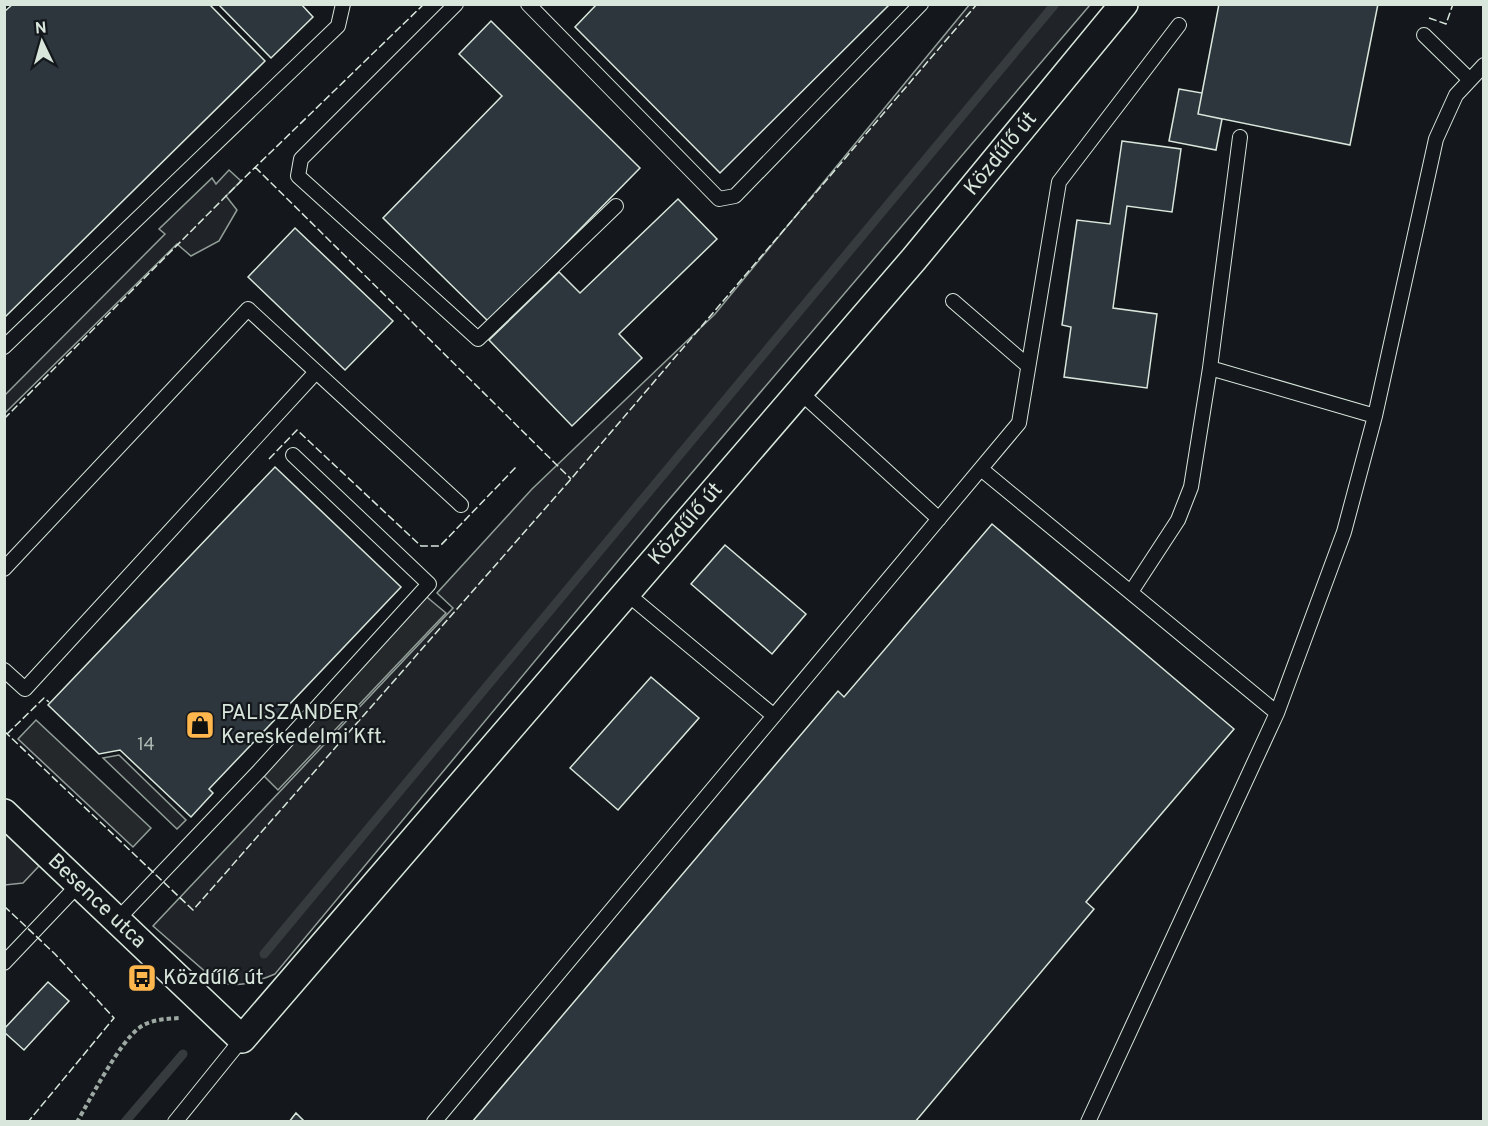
<svg xmlns="http://www.w3.org/2000/svg" width="1488" height="1126" font-family="Overpass,sans-serif">
	<rect width="100%" height="100%" fill="#14181c"/>
	<path fill="#202428" stroke="#939e99" stroke-width="1.5" d="M970,4L1090,5L661,509L275,974C256,982 237,989 216,981L153,926L453,608L437,593L532,489L715,314Z
		M229,170L241,181L226,196L237,210L219,241L191,256L177,244L5,413V395L165,234L159,229L212,178L216,184Z
		M119,755L186,820L177,829L103,758Z
		M5,833L39,866L23,883L5,885Z"/>
	<path fill="#24282b" stroke="#939e99" stroke-width="1.5" d="M422,593L446,613L278,790L259,771Z
		M36,720L151,828L133,847L18,739Z"/>
	<g fill="none" stroke-linecap="round" stroke-linejoin="round">
		<path stroke="#363b3e" stroke-width="9" d="M264,954L1055,4
			M125,1122L183,1054"/>
	</g>
	<path fill="#2c363c" stroke="#d8e6dc" stroke-width="1.5" d="M13,4H209L265,61L4,318V12Z
		M218,4H301L313,17L271,58Z
		M597,4H890L720,173L575,27Z
		M1219,4H1378L1350,145L1198,114Z
		M491,21L640,168L489,322L383,218L502,96L459,54Z
		M1179,89L1202,93L1198,114L1222,119L1216,150L1169,141Z
		M1122,141L1181,149L1172,212L1127,206L1113,308L1157,314L1147,388L1064,377L1071,327L1062,325L1077,220L1110,224Z
		M678,199L717,239L619,334L642,358L572,426L489,340L559,272L580,293Z
		M295,228L393,321L345,370L248,277Z
		M275,467L401,587L209,789L213,793L191,817L120,750L99,754L48,705Z
		M992,524L1234,729L1086,902L1094,909L915,1122H472L838,691L844,697Z
		M725,545L806,614L772,654L691,584Z
		M651,677L699,718L618,810L570,768Z
		M48,982L69,1001L24,1050L4,1032V1029Z
		M296,1113L305,1122H289Z"/>
	<g fill="none" stroke-linecap="round" stroke-linejoin="round">
		<g stroke="#d8e6dc" stroke-width="16">
			<path id="service" d="M456,4L301,159L298,176L478,339L616,206
				M528,4L719,199L735,196L921,4
				M1424,35L1469,79
				M953,301L1027,365
				M4,347L338,26L343,4
				M1210,368L1375,416
				M800,392L939,519
				M981,469L1277,713
				M4,569L248,309L461,505
				M625,592L774,716
				M1131,592L1178,520L1191,487L1210,368L1240,137
				M4,670L25,689L316,372
				M117,920L259,771L429,584L293,455
				M4,963L79,884
				M175,1122L242,1039
				M434,1122L1019,423L1059,182L1179,25
				M1088,1122L1277,713L1344,532L1375,416L1436,139L1456,95L1484,65"/>
		</g>
		<g stroke="#d8e6dc" stroke-width="30">
			<g id="minor">
				<path id="s1" d="M4,813L242,1039L914,259L1124,4"/>
			</g>
		</g>
		<path stroke="#9da8a2" stroke-width="4" stroke-dasharray="4.5 3" stroke-linecap="butt" d="M77,1122C91,1098 119,1043 139,1028C151,1019 166,1019 180,1018"/>
		<use href="#service" stroke="#14181c" stroke-width="14"/>
		<use href="#minor" stroke="#14181c" stroke-width="27"/>
		<path stroke="#d8e6dc" stroke-width="1.5" stroke-dasharray="8 3" stroke-linecap="butt" d="M1429,18L1446,24L1453,4
			M255,167L571,479
			M4,419L241,181L424,4
			M269,459L297,430L421,546H440L517,466
			M4,731L193,910L571,479L977,4
			M7,734L44,698L49,702
			M4,906L55,954L114,1018L28,1122"/>
	</g>
	<defs>
		<g id="shop-square" transform="scale(1.5)"><rect x="-9" y="-9" width="18" height="18" rx="4" fill="#ffb74d" stroke="#14181c"/><path d="M-5-2.5h2.3a2.7 3.5 0 0 1 5.4 0H5L5.5 6h-11ZM-1.5-2.5h3a1.5 2.3 0 0 0-3 0Z" fill="#111"/></g>
		<g id="bus-square" transform="scale(1.5)"><rect x="-9" y="-9" width="18" height="18" rx="4" fill="#ffb74d" stroke="#14181c"/><path d="M-5-6H5V4H4V6H2V4H-2V6H-4V4H-5ZM-3.5-4V0h7V-4ZM-3.5 1.2v1.5H-2V1.2ZM2 1.2v1.5H3.5V1.2Z" fill="#111"/></g>
	</defs>
	<g fill-rule="evenodd">
		<use href="#shop-square" x="200" y="725"/>
		<use href="#bus-square" x="142" y="978"/>
	</g>
	<g text-anchor="middle" dominant-baseline="central" stroke-width="4.5" stroke-linejoin="round" paint-order="stroke">
		<g font-size="18" fill="#adbab4">
			<text x="146" y="745">14</text>
		</g>
		<g font-size="21" fill="#d8e6dc" stroke="#14181c">
			<text stroke="none"><textPath href="#s1" startOffset="1494">Közdűlő út</textPath></text>
			<text stroke="none"><textPath href="#s1" startOffset="1008">Közdűlő út</textPath></text>
			<text stroke="none"><textPath href="#s1" startOffset="128">Besence utca</textPath></text>
		</g>
		<g font-size="21" fill="#d8e6dc" stroke="#14181c" text-anchor="start">
			<text x="221" y="713">PALISZANDER<tspan x="221" dy="24">Kereskedelmi Kft.</tspan></text>
			<text x="163" y="978">Közdűlő út</text>
		</g>
	</g>
	<rect width="1488" height="1126" fill="none" stroke="#d8e6dc" stroke-width="12"/>
	<g transform="translate(42 42) rotate(355)" stroke="#14181c" stroke-width="4.5" paint-order="stroke">
	<path d="M0-4.5L10 22L0 15L-10 22Z" fill="#d8e6dc"/>
	<text y="-9" font-size="16" font-weight="bold" text-anchor="middle" fill="#d8e6dc">N</text>
	</g>
</svg>
